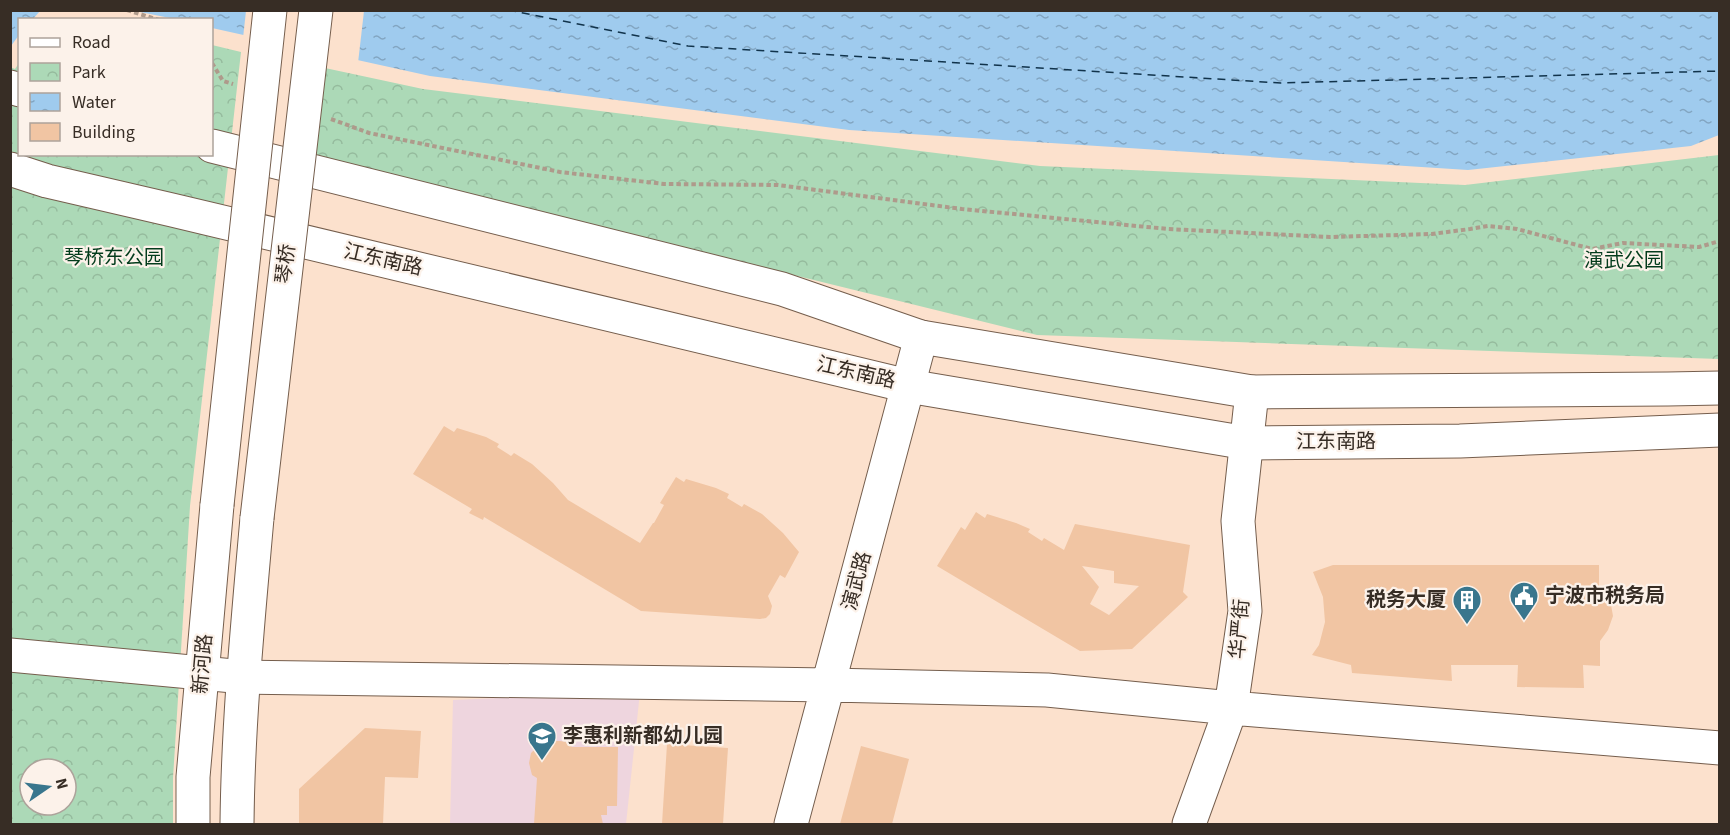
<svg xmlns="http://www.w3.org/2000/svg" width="1730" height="835" font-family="'Source Sans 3','Noto Sans SC',sans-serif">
	<defs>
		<pattern id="park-crowns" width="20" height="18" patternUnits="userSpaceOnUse" patternTransform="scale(1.5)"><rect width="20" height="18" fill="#acd9b7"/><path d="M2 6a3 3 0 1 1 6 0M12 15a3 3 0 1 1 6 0" fill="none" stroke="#95bb9d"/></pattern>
		<pattern id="water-ripples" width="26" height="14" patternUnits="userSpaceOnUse" patternTransform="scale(1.5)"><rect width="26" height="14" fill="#9fcbee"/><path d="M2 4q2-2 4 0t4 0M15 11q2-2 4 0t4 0" fill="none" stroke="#82a5c1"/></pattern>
	</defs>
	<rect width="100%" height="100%" fill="#fce1cd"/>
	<path fill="#eed5de" d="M640,692L626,824H450L453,700Z"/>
	<path fill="url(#park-crowns)" fill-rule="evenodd" d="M212,45L241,52L190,506L173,778V824H11L10,67L15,69L19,63L20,154H212ZM30,769H66V805H30Z
		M325,68L423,89L1040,166L1465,185L1719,155V359L1037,335L311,156Z"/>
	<path fill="url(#water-ripples)" d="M11,10L40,11L33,19L20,20L19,35L11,46Z
		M135,11H1719V135L1691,146L1468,170L849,130L430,76L212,28V20L175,19Z"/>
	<path fill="#fce1cd" d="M246,11H364L358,63L243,38Z"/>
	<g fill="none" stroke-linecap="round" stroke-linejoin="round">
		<path stroke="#11334b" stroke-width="1.5" stroke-dasharray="8 6" stroke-linecap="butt" d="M508,10L688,46L1281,83L1720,71"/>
	</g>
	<path fill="#f1c5a3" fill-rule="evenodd" d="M444,426L454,432L457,428L486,437L499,444L497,447L511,456L514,453L532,464L553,483L568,500L640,543L653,523H654L664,505L660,503L676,477L684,482L686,479L716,488L729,494L727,498L742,507L744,504L762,514L783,533L799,552L785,578L780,575L768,596L772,606L770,614L766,618L760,619L641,611L484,517L483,520L469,513L472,509L413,474Z
		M976,512L985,518L987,514L1016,523L1030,529L1028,532L1042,541L1044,538L1064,550L1075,524L1190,545L1183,592L1188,597L1132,649L1080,651L937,566L961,527L965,530ZM1082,566L1114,571V583L1139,586L1109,615L1090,604L1099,587Z
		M1333,565H1599V590L1607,597L1611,605L1613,616L1608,630L1600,641V666L1583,665L1584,688L1517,687L1518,665H1451L1452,681L1352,673L1351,665L1312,655L1319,645L1325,622L1323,597L1313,572Z
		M365,728L421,731L418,778L385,777L383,824H299V789Z
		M551,741H560L568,742L572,747H618L617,806H607V815H601L603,824H534L537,778L532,775L529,763L531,753L536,748Z
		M667,744L728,748L723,824H662Z
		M861,746L909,759L892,824H840Z"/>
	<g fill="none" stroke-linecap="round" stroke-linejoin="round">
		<g stroke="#755e4d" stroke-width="35">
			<path id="minor" d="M10,655L244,677L829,685L1047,690L1231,708L1720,748
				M791,824L921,337
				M1189,824L1231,708L1245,611L1238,521L1252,392"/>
		</g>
		<g stroke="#755e4d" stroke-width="35">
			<path id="major" d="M10,87L20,90
				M212,146L782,289L921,337L1252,392L1668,389L1720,388
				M10,169L47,181L172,210L908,386L1247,443L1460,441L1720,430
				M193,824V777L217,505
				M237,824C238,722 248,620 257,518"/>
		</g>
		<path stroke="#ae9a8b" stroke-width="4" stroke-dasharray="4.5 3" stroke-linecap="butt" d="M127,10L159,20
			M212,63L223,81L233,84
			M331,119L369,133L560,172L664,184L778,185L962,209L1168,229L1330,237L1432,234L1470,229L1488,226L1517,229L1592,249L1623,243L1699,247L1720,241"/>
		<use href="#minor" stroke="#fff" stroke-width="33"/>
		<use href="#major" stroke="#fff" stroke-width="33"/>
		<g stroke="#755e4d" stroke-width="35" stroke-linecap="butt">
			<path id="major-bridge" d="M217,505L270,10
				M257,518L316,10"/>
		</g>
		<use href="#major-bridge" stroke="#fff" stroke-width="33"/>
	</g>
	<defs>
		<g id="civic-pin" transform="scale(1.5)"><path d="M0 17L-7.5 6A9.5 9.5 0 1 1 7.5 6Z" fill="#39768d" stroke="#fcf2ea"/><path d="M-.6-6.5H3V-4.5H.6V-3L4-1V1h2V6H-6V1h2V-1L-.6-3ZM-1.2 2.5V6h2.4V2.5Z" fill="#fff"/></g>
		<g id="building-pin" transform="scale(1.5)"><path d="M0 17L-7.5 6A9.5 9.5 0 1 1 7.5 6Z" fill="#39768d" stroke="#fcf2ea"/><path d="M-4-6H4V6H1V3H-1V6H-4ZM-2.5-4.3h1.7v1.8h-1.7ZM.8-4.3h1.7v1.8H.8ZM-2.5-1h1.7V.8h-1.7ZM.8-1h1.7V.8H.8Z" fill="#fff"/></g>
		<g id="school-pin" transform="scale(1.5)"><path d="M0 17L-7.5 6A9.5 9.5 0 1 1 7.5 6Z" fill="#39768d" stroke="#fcf2ea"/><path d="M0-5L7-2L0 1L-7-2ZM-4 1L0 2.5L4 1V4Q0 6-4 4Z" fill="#fff"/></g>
	</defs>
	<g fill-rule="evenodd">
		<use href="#civic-pin" x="1524" y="596"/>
		<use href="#building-pin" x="1467" y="600"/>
		<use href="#school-pin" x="542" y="736"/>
	</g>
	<g text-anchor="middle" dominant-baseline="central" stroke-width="4.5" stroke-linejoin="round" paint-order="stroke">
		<g font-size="20" fill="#033c1c" stroke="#fcf2ea">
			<text x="114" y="258">琴桥东公园</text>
			<text x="1624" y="261">演武公园</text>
		</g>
		<g font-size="20" fill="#372d25" stroke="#fcf2ea">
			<text transform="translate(383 260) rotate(13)">江东南路</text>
			<text transform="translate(286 264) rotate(-83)">琴桥</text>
			<text transform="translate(856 373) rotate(13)">江东南路</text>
			<text x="1336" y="442">江东南路</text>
			<text transform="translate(857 581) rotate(-75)">演武路</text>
			<text transform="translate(1240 629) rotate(-85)">华严街</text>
			<text transform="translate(203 664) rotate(-85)">新河路</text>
		</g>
		<g font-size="20" font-weight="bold" fill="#372d25" stroke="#fcf2ea" text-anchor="start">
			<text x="1545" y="596">宁波市税务局</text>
			<text x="1446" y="600" text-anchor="end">税务大厦</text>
			<text x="563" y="736">李惠利新都幼儿园</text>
		</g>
	</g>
	<rect width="1730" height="835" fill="none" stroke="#372d25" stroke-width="24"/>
	<rect x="18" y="18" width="195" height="138" fill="#fcf2ea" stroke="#ada39b" stroke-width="1.5"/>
	<rect x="30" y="38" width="30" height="9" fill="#ffffff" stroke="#ada39b" stroke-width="1.5"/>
	<text x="72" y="48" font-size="18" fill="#372d25">Road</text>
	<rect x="30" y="63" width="30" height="18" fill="url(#park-crowns)" stroke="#ada39b" stroke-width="1.5"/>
	<text x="72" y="78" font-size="18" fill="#372d25">Park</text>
	<rect x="30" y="93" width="30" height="18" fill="url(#water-ripples)" stroke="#ada39b" stroke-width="1.5"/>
	<text x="72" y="108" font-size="18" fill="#372d25">Water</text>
	<rect x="30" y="123" width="30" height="18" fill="#f1c5a3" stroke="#ada39b" stroke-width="1.5"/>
	<text x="72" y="138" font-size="18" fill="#372d25">Building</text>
	<g transform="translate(48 787) rotate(76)"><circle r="28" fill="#fcf2ea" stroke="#ada39b" stroke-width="1.5"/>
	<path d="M0-4.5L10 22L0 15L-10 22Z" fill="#39768d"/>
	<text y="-9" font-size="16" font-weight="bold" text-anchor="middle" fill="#372d25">N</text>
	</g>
</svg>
